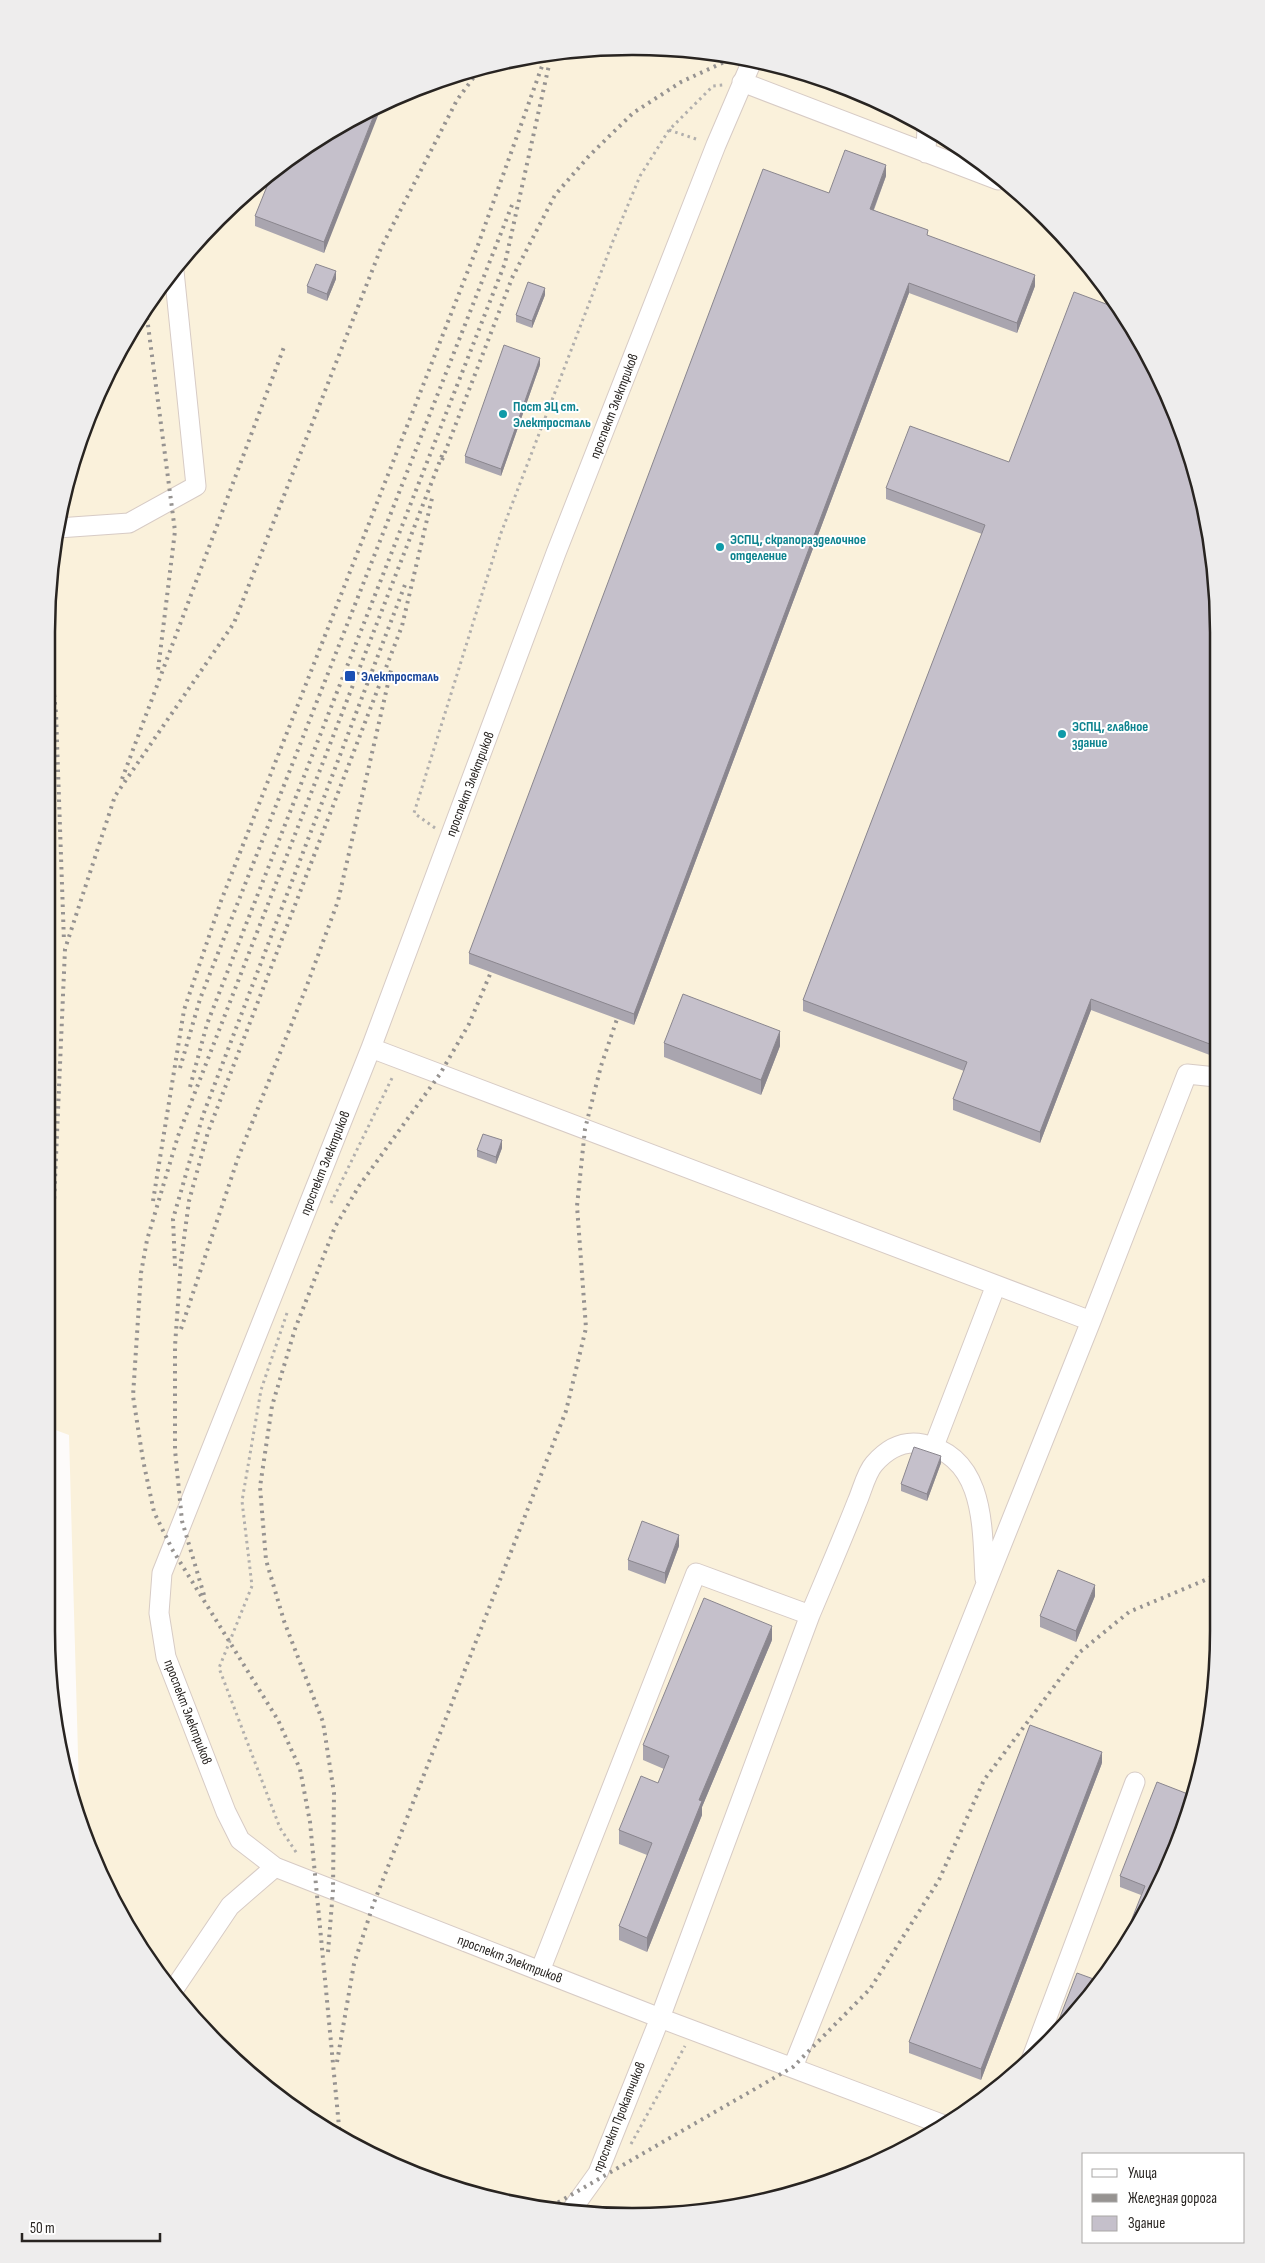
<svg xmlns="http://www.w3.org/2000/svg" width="1265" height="2263" font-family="'Sofia Sans Condensed',sans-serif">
	<rect width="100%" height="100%" fill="#fdfbfa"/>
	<path fill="#faf1db" d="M594,47L709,51L821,77L926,125L1047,218L1120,307L1188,444L1214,556L1218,1669L1199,1783L1140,1924L1073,2017L1019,2071L926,2138L857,2172L747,2205L671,2216L556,2212L480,2197L373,2156L307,2118L218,2045L167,1987L107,1890L80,1825L69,1435L50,1428L47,594L66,480L125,339L192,246L276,167L373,107L481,66Z"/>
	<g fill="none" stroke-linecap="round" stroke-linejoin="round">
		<g stroke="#d7cbc5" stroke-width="21">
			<path id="minor" d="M752,61L716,145L556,553L371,1048L162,1573L159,1613L166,1657L226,1812L240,1840L275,1867L660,2018L944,2125
				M742,82L998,180
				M926,153L927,126
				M58,528L129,523L196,486L174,271
				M371,1048L1091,1321
				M934,1446L996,1285
				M540,1971L696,1573L810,1615C826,1577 842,1540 857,1502C862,1491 866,1473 874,1464C887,1449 903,1440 923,1444C986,1457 982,1529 985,1579
				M172,1992L230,1906L275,1867
				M1031,2060L1135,1782
				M793,2067L1091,1321L1187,1074L1216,1077
				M570,2212L598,2173L660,2018L810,1615"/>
		</g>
		<path stroke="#b1afad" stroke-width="3" stroke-dasharray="2.5 4" stroke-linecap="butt" d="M669,130L699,140
			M435,828L414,813L501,533L613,241L640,176L669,130L713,86L723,85
			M331,1203L393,1076
			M287,1313L261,1390L242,1501L252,1586L219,1668L280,1828L298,1855
			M631,2144L685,2046"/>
		<use href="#minor" stroke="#fff" stroke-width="19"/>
		<path stroke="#969391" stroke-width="4" stroke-dasharray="2.5 5" stroke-linecap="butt" d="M512,278L555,195L589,156L633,113L681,82L735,57
			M146,310L175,531L158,670
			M442,460L514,273
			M48,635L56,713L64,942
			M122,779L284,347
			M180,1068L200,999L512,205
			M190,1087L207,1024L505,263L549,65
			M153,1201L184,1010L221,901L478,245L546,55
			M175,1266L173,1219L203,1115L406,582
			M50,1296L65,949L115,796L234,623L381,248L457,100L482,66
			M181,1329L238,1158L306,988L338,901L392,666
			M204,1595L182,1521L175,1450V1346L181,1261L189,1201L208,1132L402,626L433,494
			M328,1952L333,1890L334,1793L323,1722L284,1621L266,1560L260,1487L272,1406L295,1329L335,1227L359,1186L440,1074L469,1024L491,972
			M337,2062L354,1964L373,1905L566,1411L586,1328L577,1206L585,1129L601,1066L617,1019
			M340,2137L310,1822L300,1769L278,1720L172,1549L154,1512L143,1460L133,1396L141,1273L147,1240L178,1136L443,453
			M545,2210L793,2067L870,1989L939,1880L984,1780L1080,1652L1129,1612L1217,1575"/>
	</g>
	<path fill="#a9a5af" d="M373,107L324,253L255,226V216Z
		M886,176L874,210L1035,286L1017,333L909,293L634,1025L469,964V953L829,193Z
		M336,279L327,301L307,293V286Z
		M545,295L532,328L516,322V315Z
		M540,365L501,476L465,463V456Z
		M886,488L1214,556L1215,1057L1091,1010L1040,1143L953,1110V1099L964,1071L803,1011V1000L982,534L886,499Z
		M664,1043L780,1046L761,1095L664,1057Z
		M502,1148L496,1164L477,1157V1150Z
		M941,1463L927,1501L901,1491V1484Z
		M679,1546L665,1584L628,1570V1560Z
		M1095,1596L1076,1642L1040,1627V1616Z
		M772,1640L702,1807V1815L647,1952L619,1940V1926L647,1855L619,1844V1830L658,1783L664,1769L643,1760V1745Z
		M1102,1763L981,2080L909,2053V2042Z
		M1193,1796L1141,1895L1120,1887V1876Z"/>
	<path fill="#8a868e" d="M383,103L324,253V242L378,105Z
		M886,165V176L870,219V209Z
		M336,271V279L327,301V294Z
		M1035,275V286L1017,333V323Z
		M909,283V293L634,1025V1014Z
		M545,288V295L532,328V321Z
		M540,358V365L501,476V469Z
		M1091,999V1010L1040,1143V1132Z
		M780,1031V1046L761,1095V1080Z
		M502,1140V1148L496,1164V1157Z
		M941,1456V1463L927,1501V1494Z
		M679,1535V1546L665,1584V1573Z
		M1095,1585V1596L1076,1642V1631Z
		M772,1626V1640L702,1807V1815L647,1952V1938L699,1800Z
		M1102,1752V1763L981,2080V2069Z"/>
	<path fill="#c5c0cb" stroke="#8a868e" d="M378,105L324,242L255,216L274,169L276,167L373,107Z
		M845,150L886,165L870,209L928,230L927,235L1035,275L1017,323L909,283L634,1014L469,953L763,169L829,193Z
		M316,264L336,271L327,294L307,286Z
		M528,282L545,288L532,321L516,315Z
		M1074,292L1122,310L1188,444L1214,556L1215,1046L1091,999L1040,1132L953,1099L967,1062L803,1000L985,525L886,488L910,426L1009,462Z
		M504,345L540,358L501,469L465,456Z
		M683,994L780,1031L761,1080L664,1043Z
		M483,1134L502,1140L496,1157L477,1150Z
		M914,1447L941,1456L927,1494L901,1484Z
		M642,1521L679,1535L665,1573L628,1560Z
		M1058,1570L1095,1585L1076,1631L1040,1616Z
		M704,1598L772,1626L699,1800L702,1801L647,1938L619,1926L652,1843L619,1830L641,1776L658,1783L669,1756L643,1745Z
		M1030,1725L1102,1752L981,2069L909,2042Z
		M1157,1782L1193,1796L1140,1924L1118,1954L1145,1886L1120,1876Z
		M1077,1973L1099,1981L1073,2017L1052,2038Z"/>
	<g fill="#0f9aa8" stroke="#fff" stroke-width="2">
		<circle cx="503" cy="414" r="5"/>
		<circle cx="720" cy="547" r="5"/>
		<circle cx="1062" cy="734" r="5"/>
	</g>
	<rect fill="#1a4fb4" stroke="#fff" stroke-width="2" x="344" y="670" width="12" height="12" rx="2.5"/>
	<g text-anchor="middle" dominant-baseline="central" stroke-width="4" stroke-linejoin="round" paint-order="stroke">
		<g font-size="14" font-weight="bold" fill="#0d838f" stroke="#fff" text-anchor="start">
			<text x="513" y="406">Пост ЭЦ ст.<tspan x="513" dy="16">Электросталь</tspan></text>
			<text x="730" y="539">ЭСПЦ, скрапоразделочное<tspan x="730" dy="16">отделение</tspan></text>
			<text x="1072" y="726">ЭСПЦ, главное<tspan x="1072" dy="16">здание</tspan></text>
		</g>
		<g font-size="14" fill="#282421" stroke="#fff">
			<text transform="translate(614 406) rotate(-69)">проспект Электриков</text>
			<text transform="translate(470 784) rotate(-69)">проспект Электриков</text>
			<text transform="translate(325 1163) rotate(-68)">проспект Электриков</text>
			<text transform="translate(188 1712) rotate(69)">проспект Электриков</text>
			<text transform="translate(510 1959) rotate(21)">проспект Электриков</text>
			<text transform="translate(619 2117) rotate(-68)">проспект Прокатчиков</text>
		</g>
		<g font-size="14" font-weight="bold" fill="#164399" stroke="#fff" text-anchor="start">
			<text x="361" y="676">Электросталь</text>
		</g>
	</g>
	<path d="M0 0H1265V2263H0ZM632 55H633A577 577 0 0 1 1210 632V1631A577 577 0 0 1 633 2208H632A577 577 0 0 1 55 1631V632A577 577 0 0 1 632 55Z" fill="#eeeded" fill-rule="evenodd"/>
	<path fill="none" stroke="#282421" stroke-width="2.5" d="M632 55H633A577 577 0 0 1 1210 632V1631A577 577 0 0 1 633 2208H632A577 577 0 0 1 55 1631V632A577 577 0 0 1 632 55Z"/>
	<rect x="1082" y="2153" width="162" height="90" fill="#ffffff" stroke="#a9a7a6"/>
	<rect x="1092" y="2169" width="25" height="8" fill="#ffffff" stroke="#a9a7a6"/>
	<text x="1128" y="2178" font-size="15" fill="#282421">Улица</text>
	<rect x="1092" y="2194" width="25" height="8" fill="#969391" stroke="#a9a7a6"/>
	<text x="1128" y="2203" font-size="15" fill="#282421">Железная дорога</text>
	<rect x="1092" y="2216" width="25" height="15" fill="#c5c0cb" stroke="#a9a7a6"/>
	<text x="1128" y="2228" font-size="15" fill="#282421">Здание</text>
	<path d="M22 2233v8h138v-8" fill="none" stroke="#282421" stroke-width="2.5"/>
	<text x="30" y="2233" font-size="15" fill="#282421" stroke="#ffffff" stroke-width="4" paint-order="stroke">50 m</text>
</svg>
